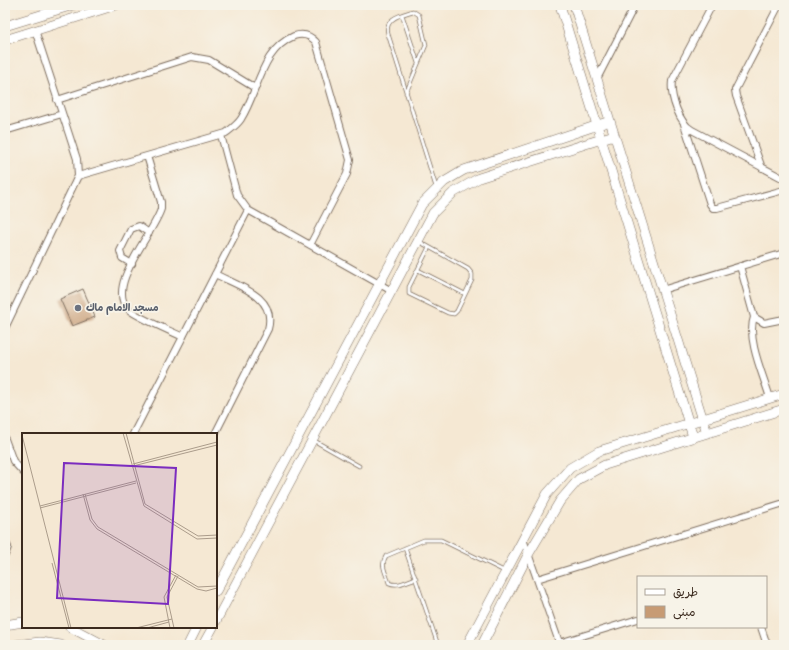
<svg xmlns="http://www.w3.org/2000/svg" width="789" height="650" font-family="'Balsamiq Sans','Playpen Sans Arabic',sans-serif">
	<rect width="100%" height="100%" fill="#f7f3e8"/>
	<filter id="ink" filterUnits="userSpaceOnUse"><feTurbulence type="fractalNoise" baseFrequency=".025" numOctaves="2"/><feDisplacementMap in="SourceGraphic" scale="8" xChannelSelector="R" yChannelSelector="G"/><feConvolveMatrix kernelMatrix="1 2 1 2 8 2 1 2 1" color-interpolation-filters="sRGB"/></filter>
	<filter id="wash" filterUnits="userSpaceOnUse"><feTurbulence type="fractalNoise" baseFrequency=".012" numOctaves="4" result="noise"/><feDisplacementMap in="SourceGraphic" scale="16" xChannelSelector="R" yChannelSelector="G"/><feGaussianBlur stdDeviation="0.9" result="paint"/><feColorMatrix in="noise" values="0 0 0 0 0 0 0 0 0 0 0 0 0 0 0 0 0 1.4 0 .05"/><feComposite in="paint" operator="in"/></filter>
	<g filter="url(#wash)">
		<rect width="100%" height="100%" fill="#f5e8d3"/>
		<g id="blocks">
			<path fill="#c79b74" d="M83,289L95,317L72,326L60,299Z"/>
		</g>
	</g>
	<g filter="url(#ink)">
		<use href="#blocks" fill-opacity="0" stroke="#7c6c5d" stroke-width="1"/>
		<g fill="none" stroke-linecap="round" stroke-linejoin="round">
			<g stroke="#7c6c5d" stroke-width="4.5">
				<path id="lane" d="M402,15L418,63
					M406,93L426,45L419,15L413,11C401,15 384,18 388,34L436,187
					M420,242L468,269L472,274V280L457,311L454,314L448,313L409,294V287L429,247
					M418,270L465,294
					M313,440L359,466
					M405,548L438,645
					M416,578C407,581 398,587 389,583C386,573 380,565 386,556L424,540H441L504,571"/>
			</g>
			<g stroke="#7c6c5d" stroke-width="8">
				<path id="street" d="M712,5L672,81C670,96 679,123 692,130L784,179
					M597,79L635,5
					M57,100L192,57L209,60L255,88
					M684,124L710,204L713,208H717L784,190
					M5,131L62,114
					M221,135L237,195L248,210L390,290
					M147,156L161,202V209C154,233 105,286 128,309C136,317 171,331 183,337
					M762,168L736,96L735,90L779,5
					M78,176L226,133C231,129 237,125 241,119C259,90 261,50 294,36C303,33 310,35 316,42L350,160L347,174L310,245
					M132,264L122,258L120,251L131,229L139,226L149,233
					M740,266L754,317L764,323L784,319
					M662,290L784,253
					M754,317C746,339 764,377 770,398
					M5,328L78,176L77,159L35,30
					M133,434L248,210
					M215,434L268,329C277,296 238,286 215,274
					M5,439L13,461L23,472
					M523,539L560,645
					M5,541L8,547L5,555
					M537,579L784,503
					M761,627L767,645
					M559,643L638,619"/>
			</g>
			<g stroke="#7c6c5d" stroke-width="10">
				<path id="secondary" d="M560,5L693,437
					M574,5L707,433
					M5,26L73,5
					M5,40L116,5
					M216,591L422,204L444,182L464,170L610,121
					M216,621L433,213L453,193L479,178L614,135
					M5,625L23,622
					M70,627L104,645
					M15,645L40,642L61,645
					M188,645L197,627
					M203,645L213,627
					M467,645L547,494L570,468L599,451L784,394
					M482,645L528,555L560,501L579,479L605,465L784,409"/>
			</g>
			<use href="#lane" stroke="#fff" stroke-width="3"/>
			<use href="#street" stroke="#fff" stroke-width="6"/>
			<use href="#secondary" stroke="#fff" stroke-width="9"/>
		</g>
	</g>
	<circle fill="#6b7280" stroke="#f7f3e8" stroke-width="1.5" cx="78" cy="308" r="4"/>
	<g text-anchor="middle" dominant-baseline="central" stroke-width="3.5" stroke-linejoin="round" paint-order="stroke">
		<g font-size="10" font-weight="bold" fill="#5b616d" stroke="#f7f3e8" text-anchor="start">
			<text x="86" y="308">مسجد الامام ماك</text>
		</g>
	</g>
	<g transform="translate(22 433)">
		<rect width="195" height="195" fill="#f5e8d3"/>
		<path fill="none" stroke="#ab9c8b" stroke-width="1" d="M101,0L122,73L175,106L195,105M104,0L123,71L176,103L195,102M0,2L49,195M111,31L195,9M111,33L195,12M61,61L68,87L75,96L175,156L184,158L195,155M63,61L70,86L76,94L176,154L195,153M18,73L114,48M18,75L114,50M30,130L47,195M114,195L150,186M125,195L147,189M148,195L142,164L154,142M152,195L145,164L156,143"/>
		<path fill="#7b2cbf" fill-opacity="0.15" stroke="#7b2cbf" stroke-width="2" d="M42,30L154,35L146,171L35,165Z"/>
		<rect width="195" height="195" fill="none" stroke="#3b2a1e" stroke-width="2"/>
	</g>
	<rect width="789" height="650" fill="none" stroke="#f7f3e8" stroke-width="20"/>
	<rect x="637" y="576" width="130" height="52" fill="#f7f3e8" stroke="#aca397"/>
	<rect x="645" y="589" width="20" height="6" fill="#ffffff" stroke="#aca397"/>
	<text x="673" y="596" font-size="12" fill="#3b2a1e">طريق</text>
	<rect x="645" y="606" width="20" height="12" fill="#c79b74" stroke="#aca397"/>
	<text x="673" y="616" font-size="12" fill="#3b2a1e">مبنى</text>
</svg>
